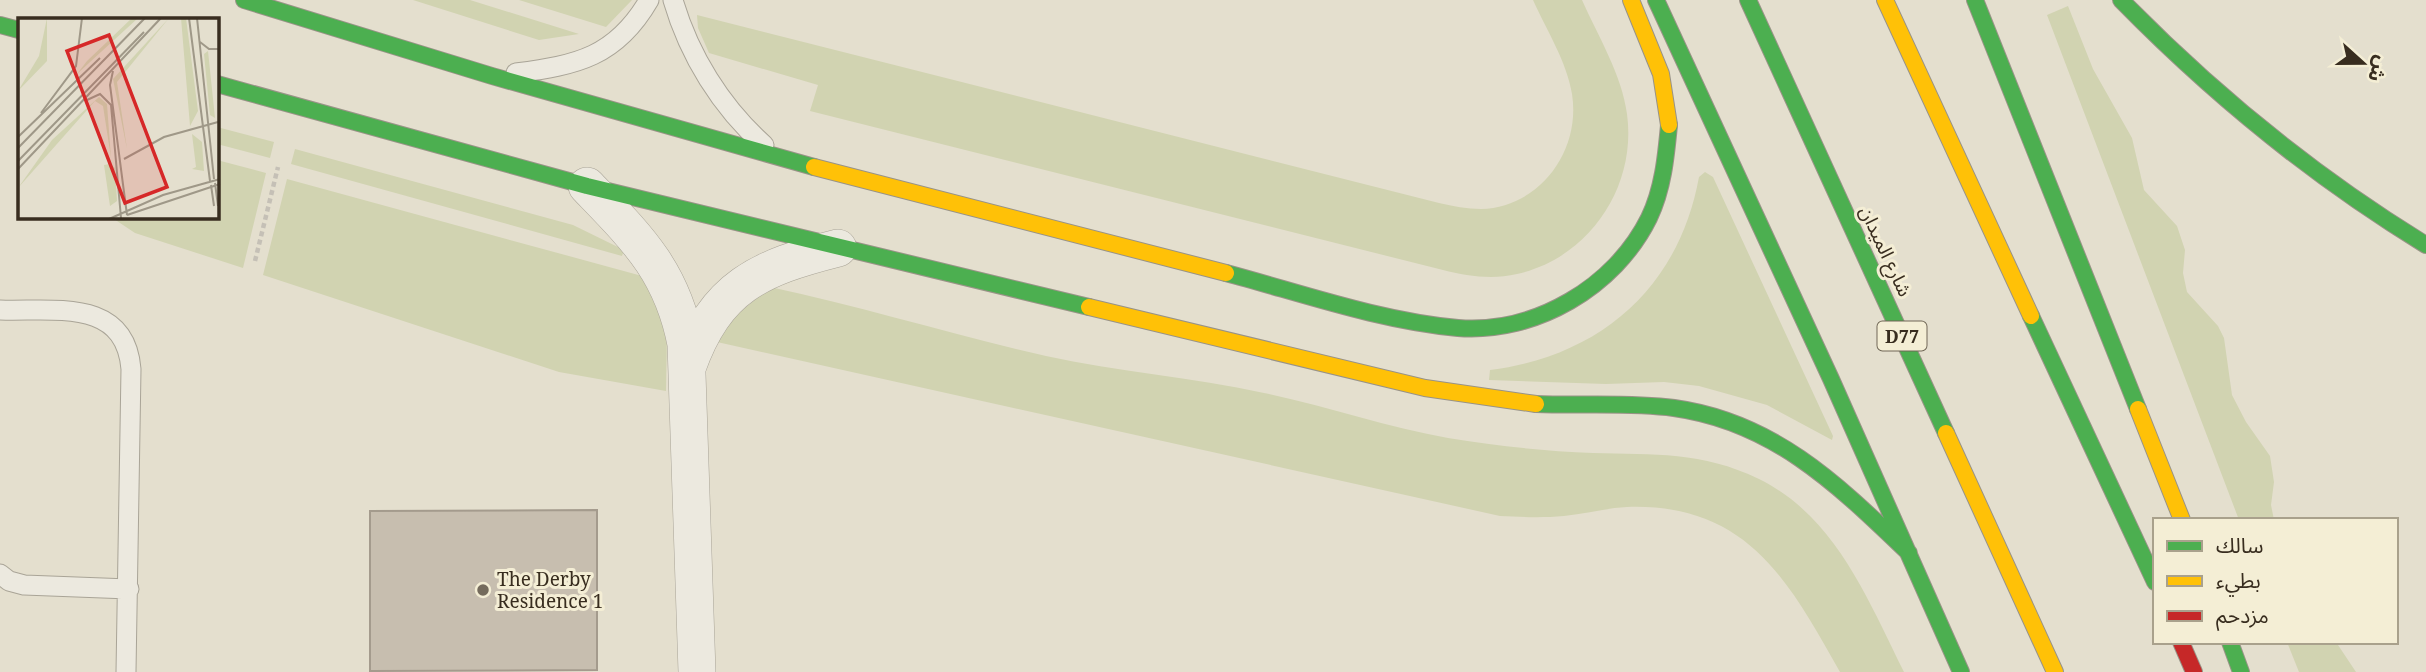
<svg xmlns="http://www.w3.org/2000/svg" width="2426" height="672" font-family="'Noto Serif','Noto Sans Arabic',serif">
	<rect width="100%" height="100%" fill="#e4dfce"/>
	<path fill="#d1d3b1" d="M413,0H470L579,34L539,40Z
		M519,0H632L606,27Z
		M1533,0H1582C1598,36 1622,75 1627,114C1637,187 1589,258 1517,274C1492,280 1467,276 1443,270L810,111L818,85L709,53L698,28L697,15L1439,203C1453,206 1467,209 1481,209C1541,207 1581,150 1572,94C1567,62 1546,29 1533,0Z
		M2068,6L2093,69L2132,138L2144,190L2177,226L2185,250L2183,273L2187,292L2218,326L2224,338L2232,395L2246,422L2270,456L2274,482L2271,505L2274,520H2239L2047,15Z
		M217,127L274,142L270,158L217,144Z
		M295,149L573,225L624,250L622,256L291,164Z
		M217,160L266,173L243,268L135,233L111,217H217Z
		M1705,172L1713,177L1833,436L1832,440L1767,405L1699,386L1664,382L1606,384L1489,380L1490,370C1601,356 1679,287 1699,177Z
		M287,179L653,279L667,334L666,391L559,372L263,275Z
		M770,287C863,307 954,335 1046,356C1118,372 1192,377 1264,393C1326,406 1386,427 1448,438C1496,446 1544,451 1593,453C1655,455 1701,451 1759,479C1836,517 1868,600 1904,672H1840C1788,580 1747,503 1627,507C1606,508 1585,514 1564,516C1542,518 1521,517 1500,516L717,342L726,324Z
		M2287,642H2336L2356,672H2299Z"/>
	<path fill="#c7beaf" stroke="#a49b8d" stroke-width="2" d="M597,510V670L370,671V511Z"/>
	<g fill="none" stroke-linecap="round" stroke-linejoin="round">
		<g stroke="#a9a497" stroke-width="21">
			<path id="lane" d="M673,0C689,55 721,107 764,145
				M516,73C577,65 616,57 649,0
				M0,310C53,312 125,297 131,369L126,672
				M0,574L9,581L24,585L129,589"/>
		</g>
		<g stroke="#a9a497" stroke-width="38">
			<path id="street" d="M587,186C637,238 672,271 686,344L697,672
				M687,368C716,286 759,268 838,248"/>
		</g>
		<g stroke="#999387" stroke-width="18">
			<path id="fast" d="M244,0L492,76L814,167
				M1656,0L1831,379L1961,672
				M1748,0L1946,433
				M1975,0L2138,409
				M2121,0C2214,95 2313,176 2426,245
				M0,25L19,30
				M217,84L587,186L1089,307
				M1226,273C1301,293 1380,321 1458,328C1535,334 1615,287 1649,218C1663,189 1666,157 1669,125
				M2031,316L2155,582
				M1536,404C1582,406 1629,402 1674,408C1775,422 1839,486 1909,553
				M2230,642L2241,672"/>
		</g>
		<g stroke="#999387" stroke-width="18">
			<path id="slow" d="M1631,0L1661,74L1669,125
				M1885,0L2031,316
				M814,167L1226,273
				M1089,307L1425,388L1536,404
				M2138,409L2182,520
				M1946,433L2055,672"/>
		</g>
		<g stroke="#999387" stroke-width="18">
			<path id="jam" d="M2181,642L2194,672"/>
		</g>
		<path stroke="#c5c0b6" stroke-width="4.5" stroke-dasharray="5 3.5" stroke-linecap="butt" d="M255,261L278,167"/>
		<use href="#lane" stroke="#ece9df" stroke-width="19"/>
		<use href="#street" stroke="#ece9df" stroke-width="37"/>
		<use href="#fast" stroke="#4caf50" stroke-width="16"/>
		<use href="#slow" stroke="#ffc107" stroke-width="16"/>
		<use href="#jam" stroke="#c62828" stroke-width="16"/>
	</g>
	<circle fill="#746b5c" stroke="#f4eed5" stroke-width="2.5" cx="483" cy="590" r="7"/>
	<g text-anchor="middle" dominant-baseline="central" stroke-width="6" stroke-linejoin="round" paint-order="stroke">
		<rect fill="#f4eed5" stroke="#706756" stroke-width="2" x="1877.5" y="321.5" width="49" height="29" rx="5"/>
		<g font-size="18" font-weight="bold" fill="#382d1f">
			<text x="1902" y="336">D77</text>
		</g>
		<g font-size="19" fill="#382d1f" stroke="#f4eed5">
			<text transform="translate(1886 251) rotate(65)">شارع الميدان</text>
		</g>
		<g font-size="19" fill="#382d1f" stroke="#f4eed5" text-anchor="start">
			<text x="497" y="579">The Derby<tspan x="497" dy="22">Residence 1</tspan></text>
		</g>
	</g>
	<g transform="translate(18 18)">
		<rect width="201" height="201" fill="#e4dfce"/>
		<path d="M29,0V43L0,73L21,38ZM114,0H120L59,56L69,43ZM151,0L99,64L109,131L95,61ZM163,0H168L180,93L172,108ZM190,33L197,100L192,97L186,36ZM81,79L89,86L93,140L85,88L77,83L0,170L34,122ZM174,116L184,124L186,153L174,151L178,149ZM92,146L97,150L99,183L92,188L86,147Z" fill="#d1d3b1"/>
		<path fill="none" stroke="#9f9888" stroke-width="2" d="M171,0L192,163M179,0L196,161M182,24L191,31H202M95,53L92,67L109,197M69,82L82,76L93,87L103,200M23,95L58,48L64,0M0,119L82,40M0,130L127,0M106,141L146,119L200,104M0,143L126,14M0,151L143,0M197,165L200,188M193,167L196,188M109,197L202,166M91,201L145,177L202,161"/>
		<path fill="#d62828" fill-opacity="0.15" stroke="#d62828" stroke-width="3.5" d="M91,17L149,169L107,185L49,33Z"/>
		<rect width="201" height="201" fill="none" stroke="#382d1f" stroke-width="3.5"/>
	</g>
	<rect x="2153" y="518" width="245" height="126" fill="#f4eed5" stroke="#a9a18c" stroke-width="2"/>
	<rect x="2167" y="541" width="35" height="10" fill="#4caf50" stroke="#a9a18c" stroke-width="2"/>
	<text x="2216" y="553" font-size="21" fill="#382d1f">سالك</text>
	<rect x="2167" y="576" width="35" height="10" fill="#ffc107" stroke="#a9a18c" stroke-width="2"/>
	<text x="2216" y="588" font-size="21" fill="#382d1f">بطيء</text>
	<rect x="2167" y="611" width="35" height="10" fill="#c62828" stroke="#a9a18c" stroke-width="2"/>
	<text x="2216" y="623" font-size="21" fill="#382d1f">مزدحم</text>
	<g transform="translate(2363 63) rotate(111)" stroke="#f4eed5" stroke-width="5" paint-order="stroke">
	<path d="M0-5L12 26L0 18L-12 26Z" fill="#382d1f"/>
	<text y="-10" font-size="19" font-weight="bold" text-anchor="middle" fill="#382d1f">ش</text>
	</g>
</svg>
